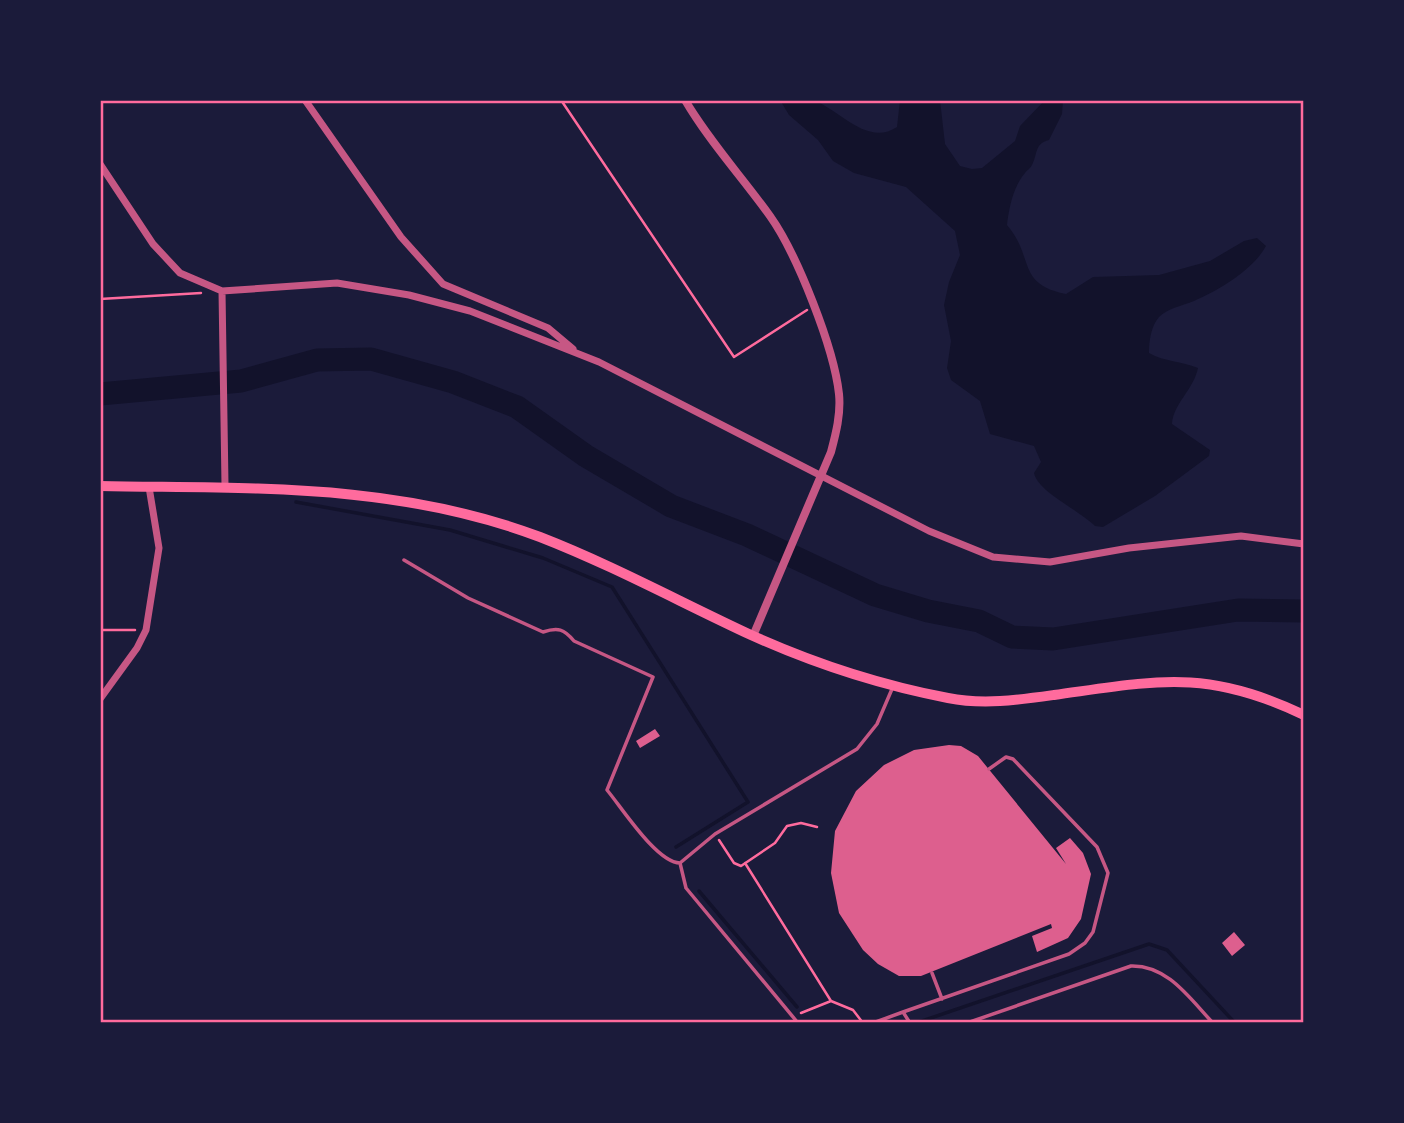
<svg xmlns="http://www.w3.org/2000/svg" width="1404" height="1123" font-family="Raleway,sans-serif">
	<rect width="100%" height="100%" fill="#1b1b3a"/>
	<path fill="#12122b" d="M780,100C790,100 804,97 813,100C839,109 867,147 897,127L900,100H940L945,144L960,166L972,169L982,168L1015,141L1020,126L1045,100H1063L1062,114L1049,140C1034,144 1038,154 1032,165C1030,169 1027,170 1025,173C1013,187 1009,208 1007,225C1035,258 1016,284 1066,294L1093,277L1159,275L1210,261L1244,241L1257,238L1266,246C1253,270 1219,290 1194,301C1182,306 1168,308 1159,317C1151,326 1149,341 1149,353C1165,362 1181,361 1198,368C1194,389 1173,404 1172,424L1210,450L1209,456L1155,496L1103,527L1095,526C1079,510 1038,492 1034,473L1041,462L1034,446L990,434L980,401L951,380L947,368L951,341L944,305L949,282L960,255L955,231L906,187L854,173L833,161L818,140L789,115Z"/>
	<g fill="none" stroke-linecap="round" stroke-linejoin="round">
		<path stroke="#12122b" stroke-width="3.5" d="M296,502L450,530L543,558L612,587L748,802L676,847
			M699,891L797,1007
			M916,1023L1149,944L1167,950L1235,1023"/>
		<path stroke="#12122b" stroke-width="23" d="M100,394L241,381L317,360L371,359L453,382L517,407L586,456L671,506L747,535L875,595L928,611L979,621L1012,637L1053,639L1238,610L1304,611"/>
	</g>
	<path fill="#dd5f8e" d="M655,729L660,736L640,748L636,741Z
		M949,745L961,746L978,756L1066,864L1056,848L1070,838L1083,853L1091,874L1081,919L1068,938L1037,952L1032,936L1052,928L1051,924L921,976H899L878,964L863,950L839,913L831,873L835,831L856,791L884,765L914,750Z
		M1234,932L1245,945L1232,956L1222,943Z"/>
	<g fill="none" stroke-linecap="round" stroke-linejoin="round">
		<path stroke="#ff6b9d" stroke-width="2.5" d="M561,100L734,357L807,310
			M100,299L201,293
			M100,630H135
			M719,840L734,863L741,866L775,843L787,826L801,823L817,827
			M745,863L831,1001
			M801,1013L831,1001L853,1010L863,1023"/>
		<path stroke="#c65784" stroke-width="3.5" d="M404,560L468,598L543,632C558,627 564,629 574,641L653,677L607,790C622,808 657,863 680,863L715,834L857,749L877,724L892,689
			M680,863L686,888L798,1023
			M932,973L942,999
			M903,1012L1069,954L1085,943L1093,932L1108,873L1097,847L1013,759L1006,757L989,769
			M873,1023L903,1012L910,1023
			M967,1023L1131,966C1168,965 1190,999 1213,1023"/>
		<path stroke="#c65784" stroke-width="7" d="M305,100L401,237L443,284L548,328L573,349
			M100,164L153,244L180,273L222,291L225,485
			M222,291L337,283L409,295L470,311L599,362L929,531L993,557L1050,562L1129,548L1241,536L1304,544
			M100,699L137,648L146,630L159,548L149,487
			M100,1022L101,1023"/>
		<path stroke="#c65784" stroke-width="8" d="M685,100C709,141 742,177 770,216C797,254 834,348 839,394C841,414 836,433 831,452L753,636"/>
		<path stroke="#ff6b9d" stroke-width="10" d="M100,486C252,489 394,482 540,537C612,565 680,602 751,635C813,663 880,685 948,698C983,705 1018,700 1054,695C1156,681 1206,668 1304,715"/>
	</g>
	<rect width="1404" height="1123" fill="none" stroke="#1b1b3a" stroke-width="203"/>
	<rect x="102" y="102" width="1200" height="919" fill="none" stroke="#ff6b9d" stroke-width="2.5"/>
</svg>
